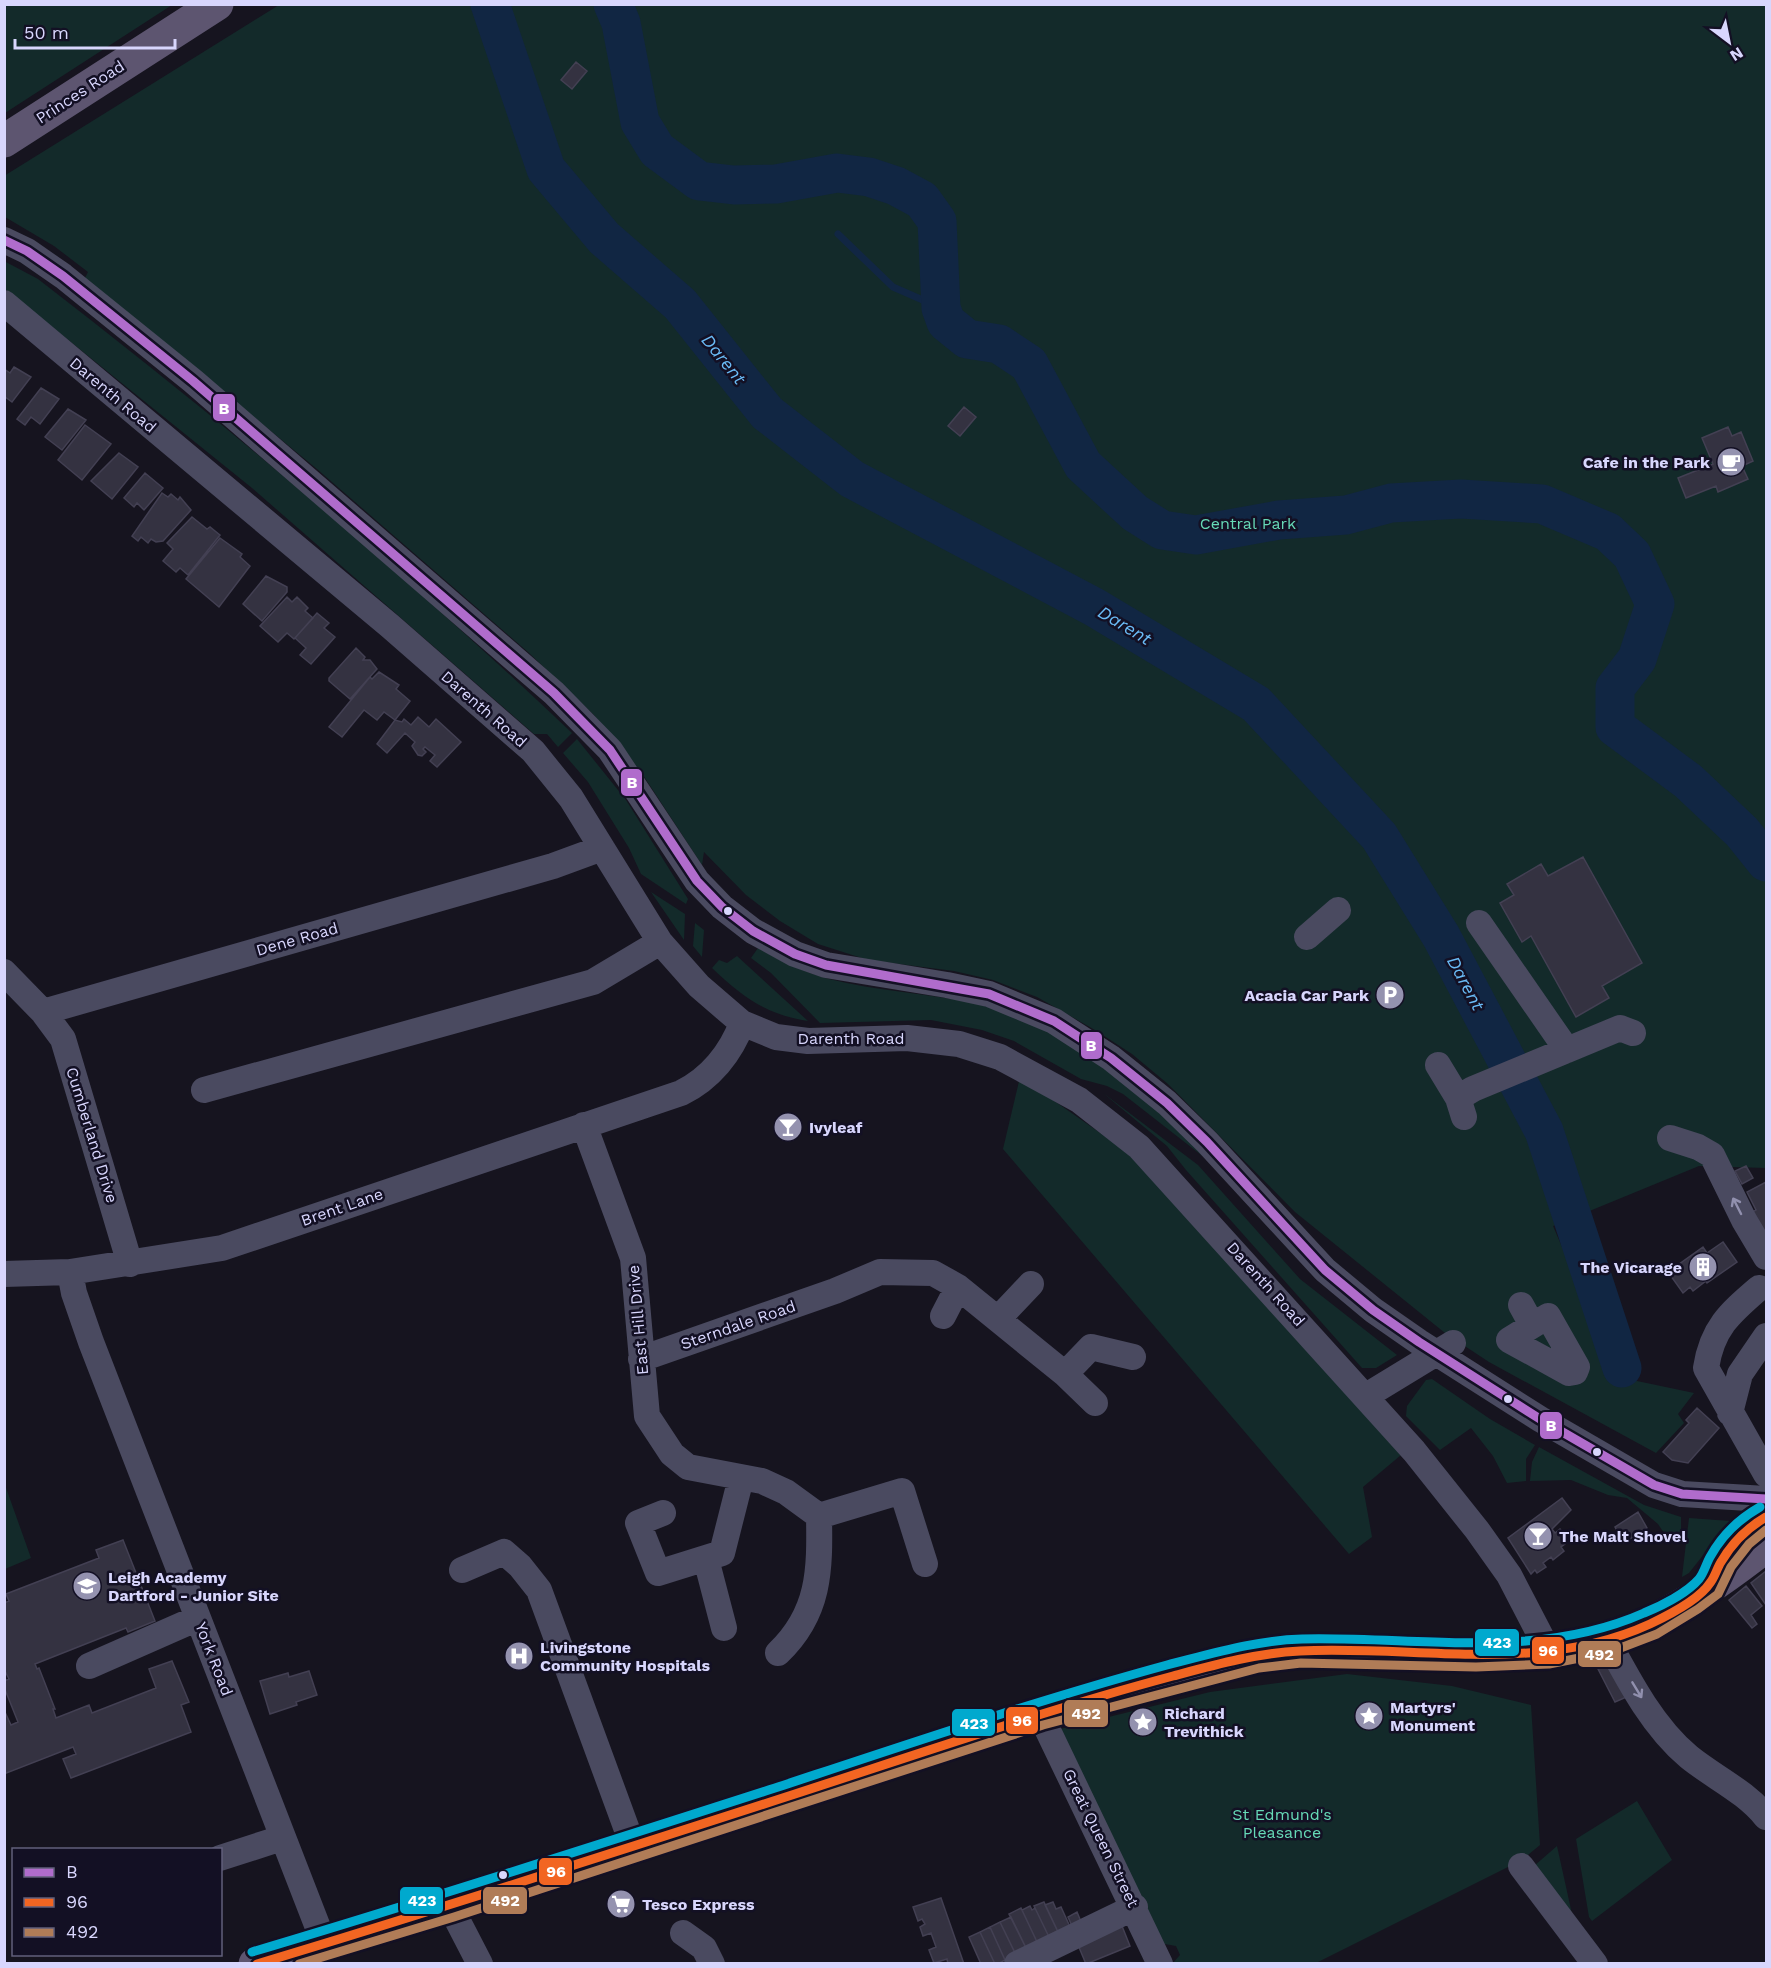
<svg xmlns="http://www.w3.org/2000/svg" width="1771" height="1968" font-family="'Work Sans',sans-serif">
	<rect width="100%" height="100%" fill="#16141f"/>
	<path fill="#132a2a" d="M5,4H172V5L5,113Z
		M279,5H1766V1168L1699,1166L1553,1226L1618,1377L1694,1393L1678,1414L1684,1423L1656,1453L1489,1362L1445,1333L1295,1212L1168,1084L1132,1054L1095,1030L1037,997L993,980L954,971L868,960L818,944L780,921L746,895L704,852L702,865L645,778L594,715L528,652L317,469L85,278L88,272L54,246L5,217L4,176Z
		M4,261L38,279C221,420 405,574 572,733L558,747L547,734H534L252,488L5,289Z
		M577,739L626,800L688,899L686,904L641,874L629,848L588,782L563,753Z
		M651,892L685,914L684,940Z
		M695,923L704,930L702,957L693,946Z
		M758,948C781,961 804,972 829,979C876,991 926,993 973,1003C1064,1024 1143,1091 1205,1158L1123,1094L1107,1086L1081,1079L1014,1041L982,1030L931,1020L820,1023L771,973L751,958Z
		M737,956L808,1021C765,1014 744,998 712,968L719,960L727,963Z
		M1020,1077L1126,1151L1401,1455L1363,1487L1372,1537L1349,1554L1003,1149Z
		M1103,1093L1198,1165L1300,1279L1397,1355L1376,1368H1362L1186,1170L1167,1146Z
		M1432,1379L1490,1419L1535,1445L1526,1459V1481L1507,1483L1493,1456L1471,1428L1440,1450L1406,1416L1407,1406L1426,1380Z
		M1539,1447L1644,1505L1681,1517V1532L1664,1533L1658,1524L1627,1498L1608,1495L1571,1480L1530,1481L1532,1462Z
		M5,1485L31,1558L5,1569H4Z
		M1689,1518L1730,1521L1689,1573L1682,1577Z
		M1347,1674L1452,1686L1531,1705L1540,1845L1522,1860L1316,1963H1173L1180,1955L1176,1946L1159,1943L1060,1729L1210,1692Z
		M1637,1801L1672,1860L1592,1921L1589,1917L1576,1839Z
		M1557,1846L1572,1914L1534,1866Z"/>
	<g fill="none" stroke-linecap="round" stroke-linejoin="round">
		<path stroke="#112643" stroke-width="7" d="M838,234L893,287L941,308"/>
		<path stroke="#112643" stroke-width="39" d="M490,4L546,169L604,238L680,304L767,413L852,479L1094,607L1256,704L1379,836L1441,936L1544,1131L1622,1368
			M613,4L621,23L640,122L657,150L699,181L734,185L776,184L837,173L869,177L896,186L922,200L937,221L941,308L946,322L967,339L999,344L1029,364L1083,465L1135,513L1162,530L1196,535L1279,520L1346,515L1391,503L1461,499L1542,504L1608,532L1632,555L1655,604L1637,659L1615,688V727L1688,781L1742,832L1766,862"/>
	</g>
	<path fill="#343241" stroke="#434053" stroke-width="1.5" d="M576,62L587,71L572,89L561,80Z
		M14,367L31,377L12,402L4,396V369L10,373Z
		M41,388L59,399L40,424L31,417L25,425L17,419Z
		M964,407L976,417L960,436L948,426Z
		M68,409L86,420L62,450L45,437Z
		M85,425L111,444L82,480L58,460Z
		M1728,427L1732,436L1741,432L1753,461L1742,466L1748,479L1718,492L1716,486L1686,498L1678,478L1713,464L1702,438Z
		M119,453L138,467L112,499L91,481Z
		M145,473L163,488L144,510L137,503L134,507L124,498Z
		M162,493L168,497L171,494L178,500L180,497L191,510L163,541L156,542L151,539L148,543L141,537L138,541L132,536Z
		M192,517L207,529L210,527L220,535L188,575L180,568L176,572L163,561L173,549L167,543Z
		M220,538L242,554L240,557L250,566L219,607L186,579Z
		M266,576L287,587V592L262,621L243,604Z
		M287,597L292,602L297,597L308,608L305,611L313,618L294,639L287,633L278,642L260,626Z
		M317,613L329,623L324,628L335,637L311,664L300,655L306,648L295,638Z
		M356,648L365,657L363,660H370L377,669L350,699L329,681V678Z
		M379,672L399,685L396,689L410,701L395,720L384,712L377,720L364,710L342,737L329,727L370,677L372,679Z
		M418,717L429,727L436,719L461,742L437,767L430,761L435,755L425,747L423,749L426,752L422,756L418,755L412,746L415,742L405,733L387,753L377,744L395,720L402,722L404,719L411,725Z
		M1583,857L1642,963L1602,986L1609,998L1576,1017L1531,936L1522,942L1500,903L1514,895L1507,884L1541,864L1548,876Z
		M1746,1166L1753,1178L1742,1184L1735,1171Z
		M1766,1182V1243L1750,1213L1756,1210L1747,1192Z
		M1723,1242L1737,1262L1707,1283L1706,1281L1693,1291L1690,1287L1683,1293L1668,1272L1703,1247L1707,1253Z
		M1697,1408L1719,1428L1688,1463L1672,1460L1663,1452L1689,1423L1686,1420Z
		M1562,1498L1571,1510L1552,1529L1555,1533L1560,1529L1569,1541L1561,1547L1564,1551L1553,1560L1551,1557L1543,1563L1546,1567L1537,1573L1535,1570L1531,1574L1508,1538Z
		M1638,1512L1647,1528L1624,1543L1615,1527Z
		M123,1540L155,1621L128,1632L126,1628L35,1664L37,1669L39,1668L55,1709H53L56,1718L89,1705L92,1713L156,1688L149,1669L172,1661L189,1702L181,1705L191,1732L71,1778L63,1759L76,1754L73,1747L4,1774V1710L11,1725L18,1722L4,1687V1681L9,1679L4,1669V1603L9,1601L6,1594L99,1558L96,1550Z
		M1766,1571V1605L1751,1583Z
		M1746,1586L1762,1606L1751,1615L1757,1624L1752,1628L1729,1600Z
		M1609,1665L1629,1696L1615,1702L1598,1669Z
		M309,1671L317,1695L296,1702L297,1705L270,1714L260,1681L288,1673L289,1677Z
		M941,1898L964,1964H948L947,1959L934,1963L929,1950L936,1947L931,1933L923,1936L920,1927L925,1924L922,1919L918,1921L913,1907Z
		M1044,1902L1059,1934L1050,1939L1034,1906Z
		M1053,1902L1056,1909L1061,1907L1071,1929L1059,1934L1045,1905Z
		M1030,1906L1032,1910L1035,1908L1050,1939L1038,1944L1022,1910Z
		M1021,1908L1038,1944L1027,1950L1009,1914Z
		M1077,1912L1082,1924L1073,1928L1068,1917Z
		M1011,1917L1027,1950L1016,1955L1000,1922Z
		M1000,1922L1016,1955L1005,1960L990,1927Z
		M1122,1926L1130,1946L1086,1964L1078,1945Z
		M990,1927L1005,1960L998,1964H995L980,1932Z
		M980,1932L985,1943L995,1964H981L969,1937Z"/>
	<g fill="none" stroke-linecap="round" stroke-linejoin="round">
		<path stroke="#4a4a60" stroke-width="26" d="M4,240L27,251L63,276L193,381L554,693L610,750L697,881L722,907L753,931L795,954L826,965L947,985L989,994L1054,1021L1111,1058L1167,1103L1207,1142L1325,1270L1373,1310L1419,1342L1540,1419L1654,1485L1682,1494L1766,1499
			M4,303L390,626L533,751L571,798L660,942L699,986L742,1023L776,1037L808,1041L907,1038L959,1044L1000,1057L1079,1100L1139,1147L1414,1451L1477,1530L1509,1575L1549,1652
			M1479,923L1567,1050
			M1307,937L1338,910
			M4,972L43,1012L553,866L602,848
			M43,1012L63,1039L130,1264
			M1438,1065L1458,1098
			M204,1090L593,982L660,942
			M1464,1117L1458,1098L1473,1089L1620,1028L1633,1033
			M584,1125L633,1258L647,1416L672,1454L688,1467L762,1481L786,1492L819,1516C820,1570 820,1613 778,1653
			M1670,1138L1698,1147L1712,1155L1744,1220L1766,1257
			M70,1272L74,1293L91,1342L324,1943
			M4,1274L70,1272L222,1248L681,1093C710,1079 731,1053 742,1023
			M1759,1288C1730,1313 1712,1328 1706,1368L1766,1474
			M1521,1305L1532,1325
			M943,1316L958,1287
			M1548,1316L1577,1367L1575,1372L1569,1373L1509,1340Z
			M998,1319L1031,1284
			M641,1359L835,1291L880,1272L933,1273L958,1287L1065,1374L1091,1347L1133,1357
			M1065,1374L1095,1403
			M1366,1396L1453,1343
			M1730,1413L1740,1374L1766,1336
			M663,1513L638,1523L658,1573L722,1553L741,1478
			M819,1516L902,1491L925,1564
			M706,1559L724,1628
			M462,1570L504,1552L520,1566L539,1590L633,1846
			M1607,1640C1629,1681 1653,1727 1689,1757C1715,1778 1745,1791 1766,1817
			M89,1666L198,1618
			M1040,1714L1160,1964
			M220,1858L282,1838
			M1521,1866L1595,1964
			M450,1906L480,1964
			M683,1933L704,1948L712,1964
			M1017,1964L1135,1907"/>
		<path stroke="#5d5570" stroke-width="33" d="M4,141L217,4
			M1712,1579C1724,1552 1740,1530 1766,1517
			M255,1964C426,1912 595,1858 764,1803C900,1758 1037,1710 1175,1675C1227,1662 1279,1651 1332,1650C1414,1649 1497,1665 1579,1647C1650,1631 1710,1590 1766,1546"/>
		<g stroke="#131024" stroke-width="14">
			<path id="bus-1" d="M4,240L27,251L63,276L193,381L554,693L610,750L697,881L722,907L753,931L795,954L826,965L989,994L1054,1021L1111,1058L1167,1103L1207,1142L1325,1270L1373,1310L1419,1342L1540,1419L1654,1485L1682,1494L1766,1499"/>
		</g>
		<g stroke="#131024" stroke-width="14">
			<path id="bus-2" d="M257,1964C437,1910 616,1852 795,1794C921,1753 1046,1710 1173,1676C1214,1665 1257,1653 1300,1651C1417,1645 1539,1675 1650,1624C1669,1615 1699,1600 1710,1583C1715,1577 1717,1568 1721,1562C1732,1543 1747,1528 1766,1517"/>
		</g>
		<g stroke="#131024" stroke-width="14">
			<path id="bus-3" d="M299,1964L454,1917L1043,1725L1259,1668L1301,1663L1476,1667L1549,1664L1610,1652L1657,1634L1698,1609L1718,1594L1731,1567L1749,1544L1766,1530"/>
		</g>
		<g stroke="#131024" stroke-width="14">
			<path id="bus-4" d="M252,1952C427,1900 601,1844 775,1788C905,1745 1035,1701 1167,1665C1211,1654 1257,1640 1302,1639C1416,1636 1536,1661 1644,1613C1661,1606 1687,1593 1699,1579C1704,1573 1706,1564 1710,1557C1722,1535 1739,1519 1760,1507"/>
		</g>
		<use href="#bus-1" stroke="#b06ccc" stroke-width="9"/>
		<use href="#bus-2" stroke="#f26522" stroke-width="9"/>
		<use href="#bus-3" stroke="#b07c57" stroke-width="9"/>
		<use href="#bus-4" stroke="#00a9ce" stroke-width="9"/>
	</g>
	<defs><path id="oneway-shaft" d="M-6 0H5M1.5-3L5.5 0L1.5 3" fill="none" stroke-width="1.6" stroke-linecap="round" stroke-linejoin="round" transform="scale(1.5)"/></defs>
	<g stroke="#9190ae">
		<use href="#oneway-shaft" transform="translate(1737 1206) rotate(-117)"/>
		<use href="#oneway-shaft" transform="translate(1637 1690) rotate(59)"/>
	</g>
	<defs>
		<g id="cafe-disc" transform="scale(1.5)"><circle r="9.5" fill="#9492af" stroke="#131024"/><path d="M-5.5-4.5H6V0H3Q3 3.5 0 3.5H-2.5Q-5.5 3.5-5.5 0ZM3-3.2v2h1.7v-2ZM-6 4.5H4V6H-6Z" fill="#fff"/></g>
		<g id="parking-disc" transform="scale(1.5)"><circle r="9.5" fill="#9492af" stroke="#131024"/><path d="M-3.5-5.5H1a3.5 3.5 0 0 1 0 7H-1V5.5H-3.5ZM-1-3.4V-.6H.8a1.4 1.4 0 0 0 0-2.8Z" fill="#fff"/></g>
		<g id="bar-disc" transform="scale(1.5)"><circle r="9.5" fill="#9492af" stroke="#131024"/><path d="M-6-5H6L.8 .8V4.5H3.5V6h-7V4.5H-.8V.8Z" fill="#fff"/></g>
		<g id="building-disc" transform="scale(1.5)"><circle r="9.5" fill="#9492af" stroke="#131024"/><path d="M-4-6H4V6H1V3H-1V6H-4ZM-2.5-4.3h1.7v1.8h-1.7ZM.8-4.3h1.7v1.8H.8ZM-2.5-1h1.7V.8h-1.7ZM.8-1h1.7V.8H.8Z" fill="#fff"/></g>
		<g id="school-disc" transform="scale(1.5)"><circle r="9.5" fill="#9492af" stroke="#131024"/><path d="M0-5L7-2L0 1L-7-2ZM-4 1L0 2.5L4 1V4Q0 6-4 4Z" fill="#fff"/></g>
		<g id="hospital-disc" transform="scale(1.5)"><circle r="9.5" fill="#9492af" stroke="#131024"/><path d="M-5-5h3v3.5h4V-5h3V5h-3V1.5h-4V5h-3Z" fill="#fff"/></g>
		<g id="sight-disc" transform="scale(1.5)"><circle r="9.5" fill="#9492af" stroke="#131024"/><path d="M0-6L1.8-2.2L6-1.7L2.9 1.2L3.7 5.4L0 3.3L-3.7 5.4L-2.9 1.2L-6-1.7L-1.8-2.2Z" fill="#fff"/></g>
		<g id="supermarket-disc" transform="scale(1.5)"><circle r="9.5" fill="#9492af" stroke="#131024"/><path d="M-6-5.5h2.5l.6 2H6L4.5 2H-2.5L-4.4-4H-6ZM-1.5 3.2a1.3 1.3 0 1 0 .1 0ZM3 3.2a1.3 1.3 0 1 0 .1 0Z" fill="#fff"/></g>
	</defs>
	<g fill-rule="evenodd">
		<use href="#cafe-disc" x="1731" y="462"/>
		<use href="#parking-disc" x="1390" y="995"/>
		<use href="#bar-disc" x="788" y="1127"/>
		<use href="#building-disc" x="1703" y="1267"/>
		<use href="#bar-disc" x="1538" y="1536"/>
		<use href="#school-disc" x="87" y="1586"/>
		<use href="#hospital-disc" x="519" y="1656"/>
		<use href="#sight-disc" x="1369" y="1716"/>
		<use href="#sight-disc" x="1143" y="1722"/>
		<use href="#supermarket-disc" x="621" y="1904"/>
	</g>
	<g fill="#d8d6fd" stroke="#131024" stroke-width="2">
		<circle cx="728" cy="911" r="5"/>
		<circle cx="1508" cy="1399" r="5"/>
		<circle cx="1597" cy="1452" r="5"/>
		<circle cx="503" cy="1875" r="5"/>
	</g>
	<g text-anchor="middle" dominant-baseline="central" stroke-width="5" stroke-linejoin="round" paint-order="stroke">
		<g font-size="16" fill="#d8d6fd" stroke="#131024">
			<text transform="translate(80 92) rotate(-33)">Princes Road</text>
			<text transform="translate(113 395) rotate(40)">Darenth Road</text>
			<text transform="translate(484 709) rotate(41)">Darenth Road</text>
			<text transform="translate(297 939) rotate(-16)">Dene Road</text>
			<text x="851" y="1038">Darenth Road</text>
			<text transform="translate(92 1135) rotate(73)">Cumberland Drive</text>
			<text transform="translate(342 1207) rotate(-19)">Brent Lane</text>
			<text transform="translate(1266 1284) rotate(48)">Darenth Road</text>
			<text transform="translate(638 1320) rotate(-95)">East Hill Drive</text>
			<text transform="translate(738 1325) rotate(-19)">Sterndale Road</text>
			<text transform="translate(214 1659) rotate(69)">York Road</text>
			<text transform="translate(1101 1838) rotate(64)">Great Queen Street</text>
		</g>
		<g font-size="16" font-weight="bold" fill="#d8d6fd" stroke="#131024" text-anchor="start">
			<text x="1710" y="462" text-anchor="end">Cafe in the Park</text>
			<text x="1369" y="995" text-anchor="end">Acacia Car Park</text>
			<text x="809" y="1127">Ivyleaf</text>
			<text x="1682" y="1267" text-anchor="end">The Vicarage</text>
			<text x="1559" y="1536">The Malt Shovel</text>
			<text x="108" y="1577">Leigh Academy<tspan x="108" dy="18">Dartford - Junior Site</tspan></text>
			<text x="540" y="1647">Livingstone<tspan x="540" dy="18">Community Hospitals</tspan></text>
			<text x="1390" y="1707">Martyrs'<tspan x="1390" dy="18">Monument</tspan></text>
			<text x="1164" y="1713">Richard<tspan x="1164" dy="18">Trevithick</tspan></text>
			<text x="642" y="1904">Tesco Express</text>
		</g>
		<g font-size="16" fill="#66d9b7" stroke="#131024">
			<text x="1248" y="523">Central Park</text>
			<text x="1282" y="1814">St Edmund's<tspan x="1282" dy="18">Pleasance</tspan></text>
		</g>
		<g font-size="18" font-style="italic" fill="#6abbf6" stroke="#131024">
			<text transform="translate(724 359) rotate(51)">Darent</text>
			<text transform="translate(1125 625) rotate(31)">Darent</text>
			<text transform="translate(1466 983) rotate(62)">Darent</text>
		</g>
	</g>
	<g stroke="#131024" stroke-width="2">
		<rect x="212" y="393" width="24" height="29" rx="6" fill="#b06ccc"/>
		<rect x="620" y="768" width="23" height="29" rx="6" fill="#b06ccc"/>
		<rect x="1080" y="1031" width="23" height="29" rx="6" fill="#b06ccc"/>
		<rect x="1539" y="1411" width="24" height="29" rx="6" fill="#b06ccc"/>
		<rect x="1474" y="1628" width="46" height="29" rx="6" fill="#00a9ce"/>
		<rect x="1531" y="1636" width="34" height="29" rx="6" fill="#f26522"/>
		<rect x="1577" y="1640" width="45" height="28" rx="6" fill="#b07c57"/>
		<rect x="1063" y="1699" width="46" height="29" rx="6" fill="#b07c57"/>
		<rect x="1005" y="1706" width="34" height="29" rx="6" fill="#f26522"/>
		<rect x="951" y="1708" width="45" height="29" rx="6" fill="#00a9ce"/>
		<rect x="538" y="1857" width="35" height="29" rx="6" fill="#f26522"/>
		<rect x="399" y="1886" width="45" height="29" rx="6" fill="#00a9ce"/>
		<rect x="482" y="1886" width="46" height="29" rx="6" fill="#b07c57"/>
	</g>
	<g font-size="16" text-anchor="middle" font-weight="bold" fill="#fff">
		<text x="224" y="414">B</text>
		<text x="632" y="788">B</text>
		<text x="1091" y="1051">B</text>
		<text x="1551" y="1431">B</text>
		<text x="1497" y="1648">423</text>
		<text x="1548" y="1656">96</text>
		<text x="1599" y="1660">492</text>
		<text x="1086" y="1719">492</text>
		<text x="1022" y="1726">96</text>
		<text x="974" y="1729">423</text>
		<text x="556" y="1877">96</text>
		<text x="422" y="1906">423</text>
		<text x="505" y="1906">492</text>
	</g>
	<rect width="1771" height="1968" fill="none" stroke="#d8d6fd" stroke-width="12"/>
	<rect x="12" y="1848" width="210" height="108" fill="#131024" stroke="#625f7b" stroke-width="1.5"/>
	<rect x="24" y="1868" width="30" height="9" fill="#b06ccc" stroke="#625f7b" stroke-width="1.5"/>
	<text x="66" y="1878" font-size="18" fill="#d8d6fd">B</text>
	<rect x="24" y="1898" width="30" height="9" fill="#f26522" stroke="#625f7b" stroke-width="1.5"/>
	<text x="66" y="1908" font-size="18" fill="#d8d6fd">96</text>
	<rect x="24" y="1928" width="30" height="9" fill="#b07c57" stroke="#625f7b" stroke-width="1.5"/>
	<text x="66" y="1938" font-size="18" fill="#d8d6fd">492</text>
	<g transform="translate(1729 42) rotate(148)" stroke="#131024" stroke-width="4.5" paint-order="stroke">
	<path d="M0-4.5L10 22L0 15L-10 22Z" fill="#d8d6fd"/>
	<text y="-9" font-size="16" font-weight="bold" text-anchor="middle" fill="#d8d6fd">N</text>
	</g>
	<path d="M15 39v9h160v-9" fill="none" stroke="#d8d6fd" stroke-width="3"/>
	<text x="24" y="39" font-size="18" fill="#d8d6fd" stroke="#131024" stroke-width="4.5" paint-order="stroke">50 m</text>
</svg>
